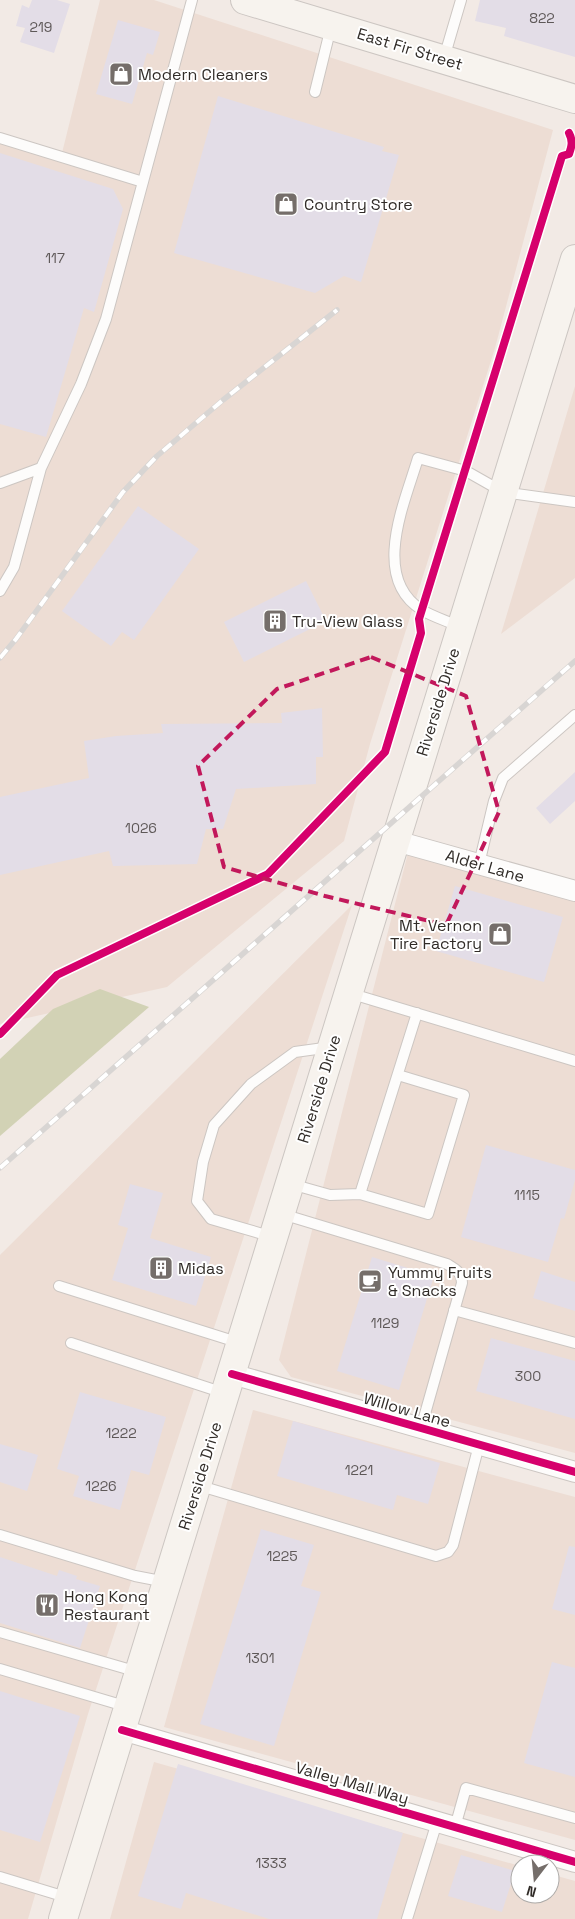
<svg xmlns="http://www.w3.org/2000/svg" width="575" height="1919" font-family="'Space Grotesk',sans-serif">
	<rect width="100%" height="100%" fill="#f2eae5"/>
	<path fill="#edddd4" d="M100,0H154L553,130L495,348L370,744L344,841L167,987L0,1024V135L62,153Z
		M575,386V578L501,634Z
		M409,849L575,894V1453L291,1377L279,1360Z
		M352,905L88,1714L28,1919H0V1255Z
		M253,1410L575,1497V1840L164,1727Z
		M154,1762L520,1866V1894H550V1874L575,1881V1919H110Z"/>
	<path fill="#d2d2b5" d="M100,989L149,1007L0,1136V1059L53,1009Z"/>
	<path fill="#e3dde7" d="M32,0H57L70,4L54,53L20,42L25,28L16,26L22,5L29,8Z
		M480,0H575V57L504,36L506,28L475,21Z
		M118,20L160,32L153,55L147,53L132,104L96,94Z
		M218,96L384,147L382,151L399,155L361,282L344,276L315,293L174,253Z
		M0,153L113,189L123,209L94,312L84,308L46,437L0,424Z
		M138,506L199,549L134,640L122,632L111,646L62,611Z
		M306,581L326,621L244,662L224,622Z
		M322,708L323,757H316V784L236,789L223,829H206L197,864L113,866L109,851L0,875V797L89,778L84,741L116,736L163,733L161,724L282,723L281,713Z
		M575,772V801L550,824L536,808Z
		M455,886L563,917L544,982L436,951Z
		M486,1145L575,1170V1180L564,1219L561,1218L548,1262L461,1237Z
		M130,1184L163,1193L150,1238L211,1257L196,1306L112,1280L128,1228L118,1225Z
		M372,1257L434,1276L399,1390L337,1371Z
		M541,1271L575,1282V1311L533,1298Z
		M491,1338L575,1361V1419L476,1391Z
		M80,1392L166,1417L149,1475L131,1470L120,1510L73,1496L79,1476L57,1469Z
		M293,1421L440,1463L428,1504L397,1495L393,1510L277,1476Z
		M0,1444L38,1455L27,1491L0,1482Z
		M261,1529L314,1545L301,1586L321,1592L274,1746L200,1724Z
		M569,1546L575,1547V1615L552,1609Z
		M0,1557L57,1576L59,1570L77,1576L76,1579L100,1586L80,1648L0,1623Z
		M552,1662L575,1668V1777L524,1763Z
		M0,1691L80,1716L40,1842L0,1830Z
		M178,1764L403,1833L377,1919H269L186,1893L181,1909L138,1896Z
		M461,1855L515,1871L502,1912L448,1896Z"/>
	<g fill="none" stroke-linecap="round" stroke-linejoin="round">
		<g stroke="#ccc6c2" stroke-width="12">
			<path id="lane" d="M444,58L461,0
				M315,92L331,27
				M0,138L143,182
				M0,483L41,468L81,384L106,319L192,0
				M0,591L14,567L41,468
				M460,627C448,621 433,617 422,610C370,578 405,502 418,458L466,471L503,492L575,502
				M479,864L494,801L503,778L575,715
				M349,993L575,1061
				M291,1184L330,1195L360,1194L428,1214L464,1095L398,1075
				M360,1194L417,1013
				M282,1214L447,1264C455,1269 462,1272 462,1283L421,1428
				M273,1237L211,1219L197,1201L203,1162L214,1125L251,1084L295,1052L331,1047
				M59,1286L240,1343
				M454,1310L575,1343
				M71,1343L224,1393
				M197,1485L436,1556L448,1552L453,1545L479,1445
				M0,1535L135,1576L166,1582
				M0,1632L138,1672
				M0,1669L128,1707
				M455,1827L466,1788L575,1818
				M0,1877L69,1898
				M407,1919L437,1822"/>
		</g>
		<g stroke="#ccc6c2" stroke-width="22">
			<path id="street" d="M396,841L575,891
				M232,1374L575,1472
				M122,1730L575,1862"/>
		</g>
		<g stroke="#ccc6c2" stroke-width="30">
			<path id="secondary" d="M245,0L575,99
				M63,1919L575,259"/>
		</g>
		<use href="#lane" stroke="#fdfcfb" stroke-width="10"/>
		<use href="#street" stroke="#fdfcfb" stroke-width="20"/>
		<use href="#secondary" stroke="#f7f3ee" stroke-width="28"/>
		<g stroke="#d8d5d3" stroke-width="5.5">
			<path id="rail" d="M0,658L16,639L123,492L157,456L223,400L337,310
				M0,1168L575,661"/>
		</g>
		<use href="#rail" stroke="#fff" stroke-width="4" stroke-dasharray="11" stroke-linecap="butt"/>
		<g stroke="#fff" stroke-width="11">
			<path id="cycleway" d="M0,1034L57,975L268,874L385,752L421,633L419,619L562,156L569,154C572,146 573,141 569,133
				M232,1374L575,1472
				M122,1730L575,1862"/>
		</g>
		<use href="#cycleway" stroke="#d6006c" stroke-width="8"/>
	</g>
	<path fill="none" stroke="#c2185b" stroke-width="4" stroke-dasharray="10 6" stroke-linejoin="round" d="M371,657L466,696L499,812L446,925L325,896L224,867L198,766L277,689Z"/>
	<defs>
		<g id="shop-square" transform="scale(1.25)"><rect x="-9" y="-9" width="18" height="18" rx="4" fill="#756e6a" stroke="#fff"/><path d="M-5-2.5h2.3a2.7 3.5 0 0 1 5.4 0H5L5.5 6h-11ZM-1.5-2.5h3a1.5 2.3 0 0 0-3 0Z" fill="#fff"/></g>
		<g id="building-square" transform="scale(1.25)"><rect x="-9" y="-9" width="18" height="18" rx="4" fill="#756e6a" stroke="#fff"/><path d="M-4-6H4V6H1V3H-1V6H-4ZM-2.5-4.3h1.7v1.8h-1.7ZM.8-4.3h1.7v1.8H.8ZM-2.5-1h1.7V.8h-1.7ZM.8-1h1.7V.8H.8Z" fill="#fff"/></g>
		<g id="cafe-square" transform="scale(1.25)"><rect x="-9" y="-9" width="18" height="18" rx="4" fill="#756e6a" stroke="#fff"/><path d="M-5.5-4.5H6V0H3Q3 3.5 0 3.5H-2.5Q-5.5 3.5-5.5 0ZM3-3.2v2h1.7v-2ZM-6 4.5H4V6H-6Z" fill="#fff"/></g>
		<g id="restaurant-square" transform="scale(1.25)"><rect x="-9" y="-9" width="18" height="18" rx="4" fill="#756e6a" stroke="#fff"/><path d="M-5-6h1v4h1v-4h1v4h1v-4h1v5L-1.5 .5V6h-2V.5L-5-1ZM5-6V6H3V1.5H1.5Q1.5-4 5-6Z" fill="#fff"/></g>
	</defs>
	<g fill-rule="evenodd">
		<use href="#shop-square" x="121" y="74"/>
		<use href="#shop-square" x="286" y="204"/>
		<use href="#building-square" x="275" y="621"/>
		<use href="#shop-square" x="500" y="934"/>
		<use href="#building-square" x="161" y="1268"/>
		<use href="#cafe-square" x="370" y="1281"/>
		<use href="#restaurant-square" x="47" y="1605"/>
	</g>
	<g text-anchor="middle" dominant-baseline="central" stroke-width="4" stroke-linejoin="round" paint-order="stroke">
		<g font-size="14" fill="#5e5858">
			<text x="542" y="18">822</text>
			<text x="41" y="27">219</text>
			<text x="55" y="258">117</text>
			<text x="141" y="828">1026</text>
			<text x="527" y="1195">1115</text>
			<text x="385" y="1323">1129</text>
			<text x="528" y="1376">300</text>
			<text x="121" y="1433">1222</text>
			<text x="359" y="1470">1221</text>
			<text x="101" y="1486">1226</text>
			<text x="282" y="1556">1225</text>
			<text x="260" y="1658">1301</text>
			<text x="271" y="1863">1333</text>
		</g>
		<g font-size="16" fill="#312c28" stroke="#fff">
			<text transform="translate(410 49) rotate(17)">East Fir Street</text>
			<text transform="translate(438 702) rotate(-73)">Riverside Drive</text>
			<text transform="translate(485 866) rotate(16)">Alder Lane</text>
			<text transform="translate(319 1089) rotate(-73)">Riverside Drive</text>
			<text transform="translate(407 1410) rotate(16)">Willow Lane</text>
			<text transform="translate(200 1476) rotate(-73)">Riverside Drive</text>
			<text transform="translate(352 1783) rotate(16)">Valley Mall Way</text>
		</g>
		<g font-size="16" fill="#312c28" stroke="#fff" text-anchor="start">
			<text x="138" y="74">Modern Cleaners</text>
			<text x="304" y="204">Country Store</text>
			<text x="292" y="621">Tru-View Glass</text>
			<text x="482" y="925" text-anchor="end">Mt. Vernon<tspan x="482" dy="18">Tire Factory</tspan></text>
			<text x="178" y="1268">Midas</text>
			<text x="388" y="1272">Yummy Fruits<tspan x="388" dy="18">&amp; Snacks</tspan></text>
			<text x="64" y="1596">Hong Kong<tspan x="64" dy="18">Restaurant</tspan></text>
		</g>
	</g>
	<g transform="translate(535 1879) rotate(196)"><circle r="24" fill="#ffffff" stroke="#adaba9"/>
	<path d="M0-4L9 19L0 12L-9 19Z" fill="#756e6a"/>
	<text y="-8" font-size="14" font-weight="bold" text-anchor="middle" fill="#312c28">N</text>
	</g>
</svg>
